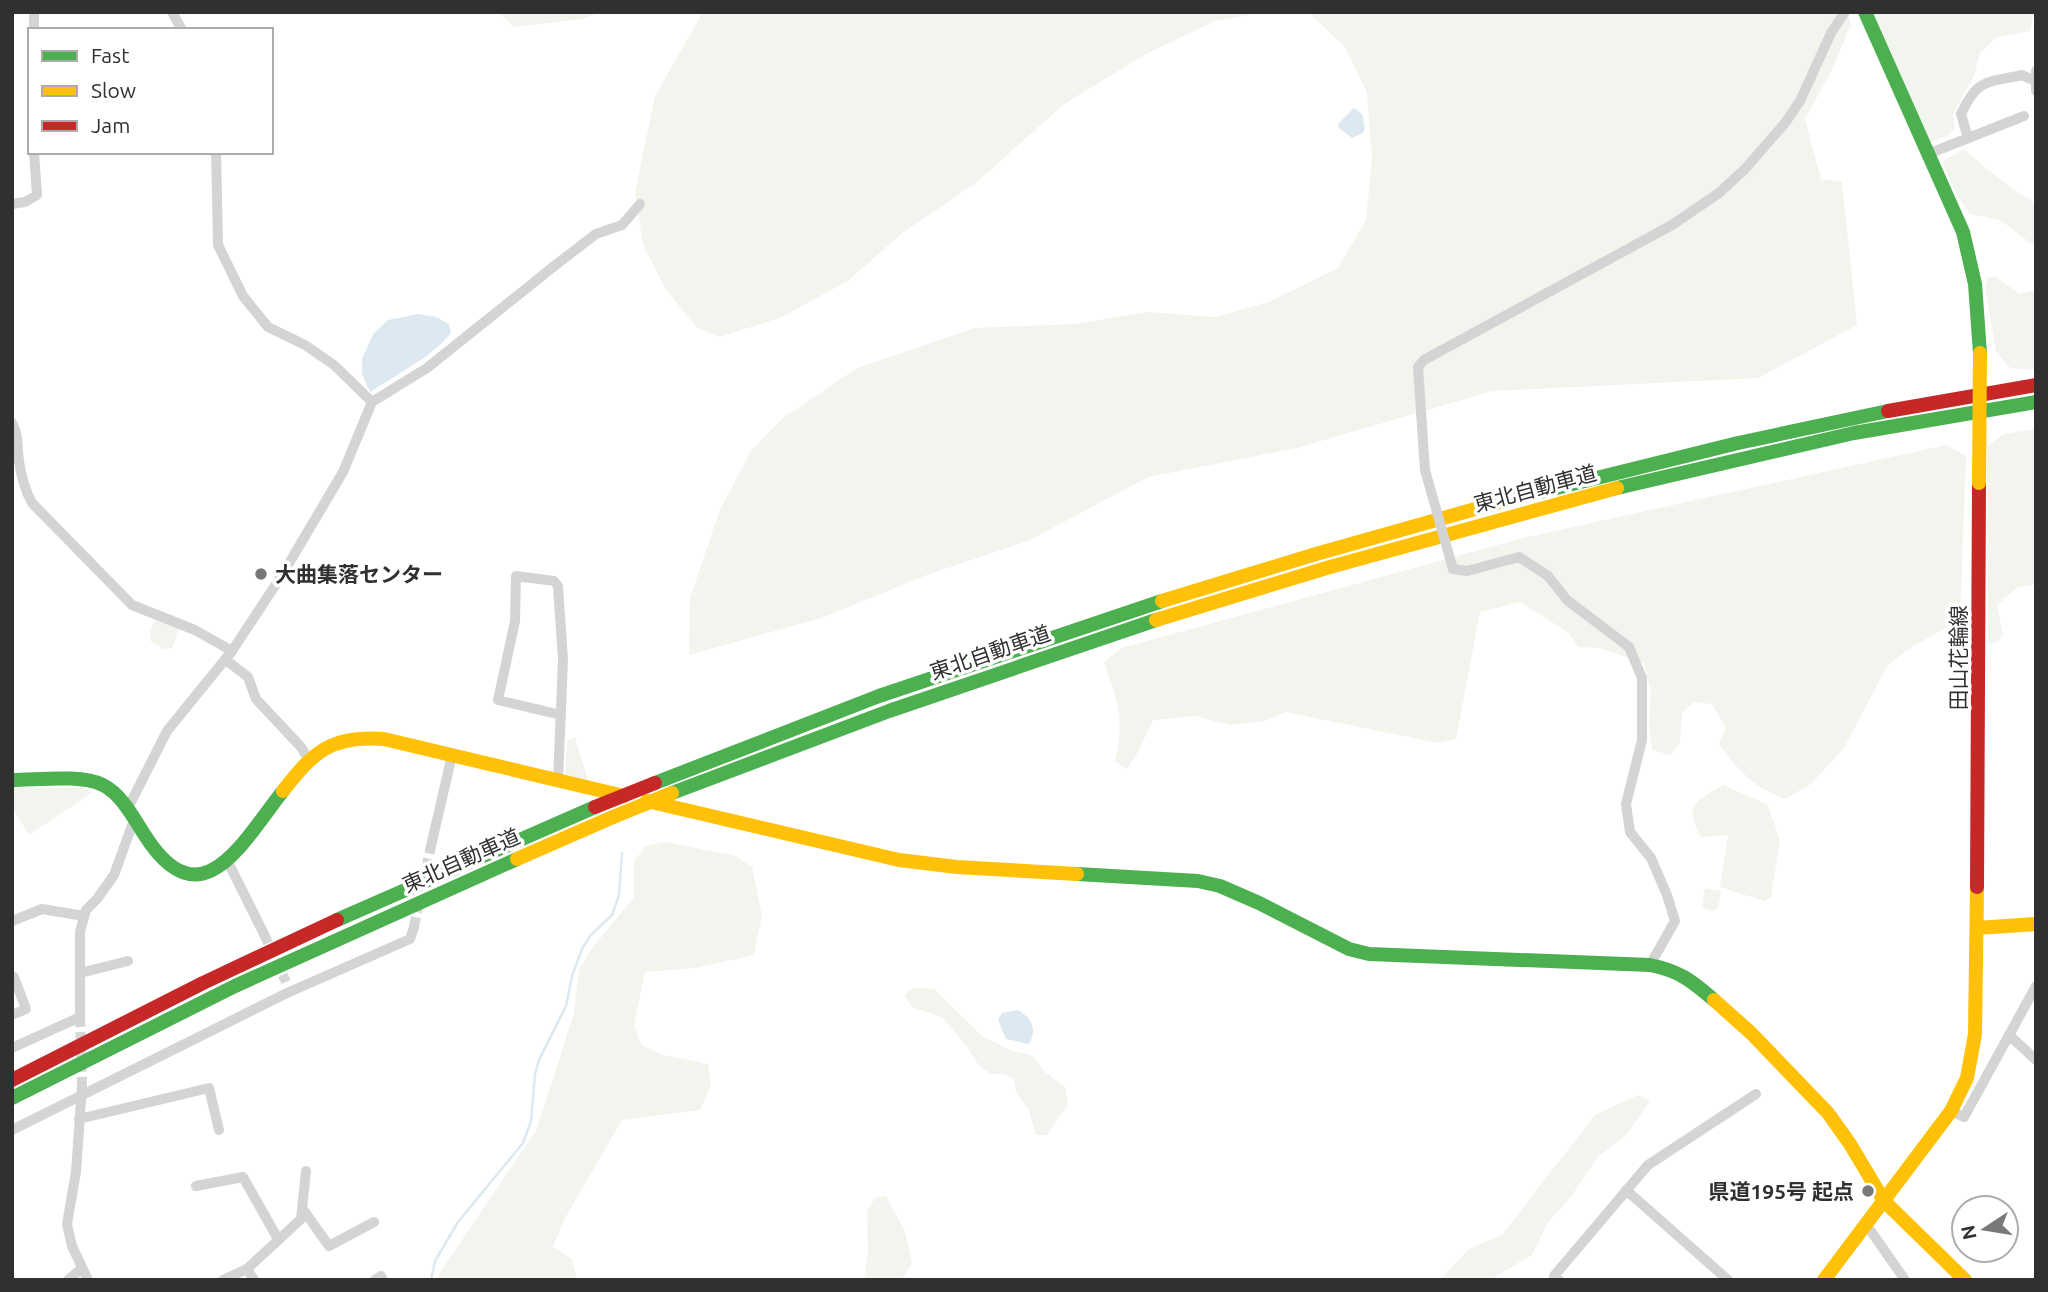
<svg xmlns="http://www.w3.org/2000/svg" width="2048" height="1292" font-family="Ubuntu,'Noto Sans JP',sans-serif">
	<rect width="100%" height="100%" fill="#fff"/>
	<path fill="#f1f5ed" d="M499,12H602L582,19L514,27Z
		M703,12H1265L1215,21L1146,54L1064,104L977,182L901,234L848,281L782,317L720,337L696,327L665,288L643,245L635,193L655,96Z
		M1301,12H1847L1851,24L1832,70L1805,119L1821,179L1842,182L1857,325L1758,378L1492,391L1297,448L1148,477L1028,541L924,576L821,618L689,655L690,598L719,512L751,451L782,419L857,368L975,328L1076,324L1147,312L1215,317L1269,302L1338,268L1366,220L1372,159L1367,93L1345,47L1309,13Z
		M1871,12H2034L2030,31L1997,37L1980,53L1974,76L1953,114L1955,129L1947,136L1931,142L1888,54Z
		M1963,149L2007,185L2036,204V247L2000,220L1970,214L1957,195L1942,162Z
		M1988,277H1996L2019,294L2036,290V370L2010,368L1996,352L1985,287Z
		M2036,429V585L2018,587L1997,605L2003,635L1995,643L1988,644L1987,447L2003,434Z
		M1946,445L1966,456L1960,620L1908,649L1887,666L1844,748L1811,784L1785,799C1754,787 1738,771 1719,744L1726,728L1712,704L1694,702L1682,713L1680,743L1670,755L1652,750L1649,725L1651,692L1644,663L1600,648L1578,647L1569,633L1520,602L1480,612L1456,739L1437,743L1286,712L1265,721L1230,725L1195,716L1153,720L1138,752L1127,769L1115,761C1125,718 1118,703 1104,662L1122,648L1523,538Z
		M157,616L180,625L172,648L164,649L151,642L150,631Z
		M575,737L588,781L565,777L567,741Z
		M1723,785L1768,805L1780,840L1771,897L1764,901L1720,887L1728,835L1701,837C1683,805 1696,801 1723,785Z
		M12,787L85,788L92,793L29,835L12,807Z
		M665,842L736,856L752,867L762,915L754,955L696,968L645,972L634,1026L642,1046L664,1055L708,1064L711,1085L700,1110L622,1120L564,1220L553,1247L572,1259L577,1280H439V1274L537,1129L574,1013L579,970L590,951L634,897V861L646,846Z
		M1705,888L1721,891L1718,909L1713,911L1702,908Z
		M917,988L934,989L982,1036L1012,1051L1032,1055L1045,1072L1065,1087L1068,1104L1047,1135H1036L1029,1110L1017,1094L1014,1080L1005,1074H991L979,1066L968,1048L942,1017L912,1007L905,996L909,990Z
		M1638,1095L1650,1101L1626,1135L1597,1158L1570,1198L1548,1222L1532,1255L1490,1280H1440L1469,1249L1502,1235L1595,1115Z
		M886,1196L905,1232L912,1263L901,1280H864L868,1252L867,1211L875,1198Z"/>
	<path fill="#dce9f0" d="M1354,108L1362,114L1365,128L1363,133L1352,138L1339,128L1338,124Z
		M418,314L436,317L449,324L451,333L441,344L424,358L370,392L362,374V359L373,334L388,320Z
		M1018,1010C1033,1019 1037,1029 1029,1044L1006,1039L998,1020L1002,1013Z"/>
	<g fill="none" stroke-linecap="round" stroke-linejoin="round">
		<path stroke="#dce9f0" stroke-width="2.5" d="M431,1280L435,1261L458,1222L523,1143L531,1121L535,1074L539,1060L566,1006L572,976L582,949L590,936L612,915L619,895L622,853"/>
		<path stroke="#d6d6d6" stroke-width="10" stroke-dasharray="10 5" stroke-linecap="butt" d="M423,883L431,846
			M414,927L419,901
			M264,934L286,982
			M80,1017L82,1086"/>
		<path stroke="#d4d4d4" stroke-width="10" d="M34,12V30
			M172,12L182,30
			M2036,71V91
			M1968,138L1961,114C1978,78 1986,83 2022,75L2035,81
			M216,152L218,245L243,296L268,327L305,345L334,365L372,402
			M1928,154L2024,116
			M12,204L25,202L37,195L34,152
			M12,423C19,435 17,447 19,461C21,476 25,490 32,503L132,605L195,630L232,651
			M1425,470L1418,367L1424,360L1672,225L1719,193L1745,169L1785,123L1800,101L1831,33L1845,12
			M1453,569L1467,571L1519,557L1548,576L1567,600L1629,647L1642,678V740L1626,804L1630,832L1651,858L1667,895L1675,921L1650,965
			M226,660L248,677L256,699L301,747L310,762
			M558,781L563,660L558,586L554,581L516,576L515,621L498,700L561,715
			M128,808L167,731L232,651L282,575L343,472L372,402L427,368L553,267L596,234L622,225L640,204
			M431,846L452,755
			M227,860L264,934
			M12,921L42,909L84,916
			M80,973L128,961
			M12,1015L26,1009L14,977
			M2009,1035L2036,1060
			M12,1048L80,1017V932L86,910L97,899L114,875L134,820
			M82,1086L76,1172L67,1224L72,1246L88,1280
			M1951,1111L1964,1117L2036,986
			M79,1119L209,1088L219,1130
			M12,1130L287,993L410,939L414,927
			M196,1186L243,1177L278,1239
			M1626,1190L1728,1280
			M302,1208L329,1246L374,1222
			M1866,1224L1905,1280
			M247,1269L254,1280
			M68,1280L82,1268
			M223,1280L247,1269L301,1219L306,1171
			M375,1280L381,1276L383,1280
			M1559,1280L1554,1276L1648,1165L1756,1094"/>
		<path stroke="#4caf50" stroke-width="14" d="M1865,12L1963,232L1975,284L1980,353
			M1617,488L1854,433L2036,402
			M1500,502L1738,443L1888,411
			M12,780C37,780 81,774 103,785C122,795 133,817 144,834C201,925 243,841 283,791
			M655,783L879,696L1162,601
			M672,793L889,711L1156,620
			M1077,874L1198,881L1220,886L1259,903L1349,949L1369,954L1650,965C1680,971 1692,981 1714,1000
			M337,920L595,807
			M12,1098L235,986L517,859"/>
		<path stroke="#ffc107" stroke-width="14" d="M1162,601L1316,554L1500,502
			M1156,620L1330,567L1617,488
			M283,791C314,751 332,735 384,739L624,796
			M647,801L899,860L957,867L1077,874
			M517,859L613,817
			M1977,928L2036,924
			M1714,1000L1751,1033L1828,1113L1850,1144L1884,1201L1965,1280
			M1824,1280L1951,1111L1967,1078L1975,1034L1977,887"/>
		<path stroke="#c62828" stroke-width="14" d="M1888,411L2036,385
			M1977,887L1979,483
			M12,1080L203,983L337,920"/>
		<path stroke="#d4d4d4" stroke-width="10" d="M1425,470L1453,569"/>
		<path stroke="#ffc107" stroke-width="14" d="M1979,483L1980,353
			M613,817L672,793"/>
		<path stroke="#c62828" stroke-width="14" d="M595,807L655,783"/>
	</g>
	<g fill="#787878" stroke="#fff" stroke-width="2.5">
		<circle cx="261" cy="574" r="7"/>
		<circle cx="1868" cy="1191" r="7"/>
	</g>
	<g text-anchor="middle" dominant-baseline="central" stroke-width="7" stroke-linejoin="round" paint-order="stroke">
		<g font-size="21" fill="#303030" stroke="#fff">
			<text transform="translate(1535 488) rotate(-15)">東北自動車道</text>
			<text transform="translate(990 652) rotate(-19)">東北自動車道</text>
			<text transform="translate(1958 658) rotate(-90)">田山花輪線</text>
			<text transform="translate(461 860) rotate(-24)">東北自動車道</text>
		</g>
		<g font-size="21" font-weight="bold" fill="#303030" stroke="#fff" text-anchor="start">
			<text x="275" y="574">大曲集落センター</text>
			<text x="1854" y="1191" text-anchor="end">県道195号 起点</text>
		</g>
	</g>
	<rect width="2048" height="1292" fill="none" stroke="#303030" stroke-width="28"/>
	<rect x="28" y="28" width="245" height="126" fill="#ffffff" stroke="#acacac" stroke-width="2"/>
	<rect x="42" y="51" width="35" height="10" fill="#4caf50" stroke="#acacac" stroke-width="2"/>
	<text x="91" y="63" font-size="21" fill="#303030">Fast</text>
	<rect x="42" y="86" width="35" height="10" fill="#ffc107" stroke="#acacac" stroke-width="2"/>
	<text x="91" y="98" font-size="21" fill="#303030">Slow</text>
	<rect x="42" y="121" width="35" height="10" fill="#c62828" stroke="#acacac" stroke-width="2"/>
	<text x="91" y="133" font-size="21" fill="#303030">Jam</text>
	<g transform="translate(1985 1229) rotate(258)"><circle r="33" fill="#ffffff" stroke="#acacac" stroke-width="2"/>
	<path d="M0-5L12 26L0 18L-12 26Z" fill="#787878"/>
	<text y="-10" font-size="19" font-weight="bold" text-anchor="middle" fill="#303030">N</text>
	</g>
</svg>
